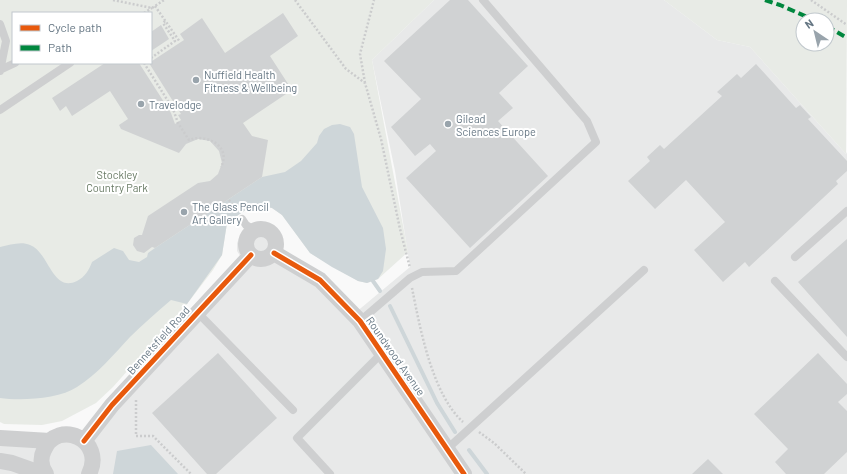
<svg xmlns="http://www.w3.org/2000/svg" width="847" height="474" font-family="Barlow,sans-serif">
	<rect width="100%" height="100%" fill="#f9f9f9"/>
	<path fill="#e8e9e9" d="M434,0H664L717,40L750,47L846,154L847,152V474H0V436L84,438L242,259L237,251V243L241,234L249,227L257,224L266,226L273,231L279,245L276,255L355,313L410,267L395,171L372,60Z"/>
	<path fill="#e8ebe6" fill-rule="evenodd" d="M0,0H434L372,60L408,252L378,279L367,283L358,281L310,253L282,215L272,208L254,204L227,223L222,255L213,270L187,304L113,387L96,403L62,421L42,425L4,424L0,422ZM13,13H151V63H13Z
		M664,0H847L846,154L750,47L717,40ZM803,20H827V44H803Z"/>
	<path fill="#ced6d9" d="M340,124L350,127L354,134L362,187L383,228L386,249L383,271L378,279L367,283L358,281L332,267L310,253L282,215L272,208L254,204L227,223L222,255L187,304L171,300C157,312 143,324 130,337C114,354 98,374 77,387C59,399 21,401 0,398V247C10,245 21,241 30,245C49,252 52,293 77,281C85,277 89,270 92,262L114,248L123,251L129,260L139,262L147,257L148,253L155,248L262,177L285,172L301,161L317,143L319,136L324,129L332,125Z
		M151,445L178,474H113L117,451Z"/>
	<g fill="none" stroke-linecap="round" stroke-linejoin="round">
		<path stroke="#ced6d9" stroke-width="4" d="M373,281L380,291
			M390,306L437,403L455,432
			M469,450L487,474"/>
	</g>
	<path fill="#d0d2d3" d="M450,0H468L528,66L499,93L513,108L498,121L548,176L470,248L406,178L436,151L430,144L415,156L391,127L421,99L384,61Z
		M283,13L298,36L270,56L292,90L243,123L252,136L268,140L262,177L155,248L152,247L144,253L137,251L133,245L134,238L139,235H142L148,216L198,183L210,181L218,174L222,163L219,151L210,141L198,139L186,144L179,153L121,129L119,125L128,119L110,91L72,116L66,106L60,111L52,98L105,63H139L171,113L175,124L181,120L178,115L181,114L149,63L184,40L180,34L202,18L225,53Z
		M161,25L169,39L151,51V32Z
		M756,64L796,108L800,105L811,117L808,119L847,161V171L836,181L838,184L749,267L745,262L723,282L694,250L725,222L686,180L655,209L628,181L650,161L647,157L660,145L664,149L722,96L717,92L737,74L741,78Z
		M847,239V337L798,282Z
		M218,353L277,418L216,474H207L152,413Z
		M818,353L847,384V394L838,402L847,411V452L824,474H786L775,462L788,449L754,414Z
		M708,459L723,474H692Z"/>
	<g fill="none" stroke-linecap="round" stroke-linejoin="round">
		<path stroke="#cbcccd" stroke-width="2.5" stroke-dasharray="2 2" stroke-linecap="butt" d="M113,0L152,8L164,0
			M295,0L346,69L365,83L381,139L400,229L410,268
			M811,0L847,25
			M155,6L180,42
			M144,13L152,8
			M151,58L175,41L163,23L165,21
			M144,63L173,109L178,123L189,140C206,133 232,146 221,167
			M365,83L360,54L374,0
			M229,200L237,211
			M412,288C420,328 432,394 463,422
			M136,400V436H153L191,474
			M479,432L494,443L526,474"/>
		<path stroke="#cecfd0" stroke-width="8" d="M0,24L6,41L0,71
			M0,70L15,63
			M0,110L70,63
			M242,219L246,225L254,230
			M795,257L847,211
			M775,281L847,357
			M197,312L293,410
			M360,321L410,278L422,272L456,271L596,142L587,121L483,0
			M447,449L644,270
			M330,474L297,438L382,353"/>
		<path stroke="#cecfd0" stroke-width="16" d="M246 244a15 15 0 1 1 30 0a15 15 0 1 1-30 0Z
			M274,253L320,280L360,321L464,474
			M0,438L50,441
			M84,441L112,405L251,255
			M0,461L12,463L43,474
			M46,474C41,467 40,458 44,450C58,418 106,440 89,474"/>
		<path stroke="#00873e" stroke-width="4" stroke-dasharray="8 4" stroke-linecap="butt" d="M765,0L780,5L814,20
			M827,26L847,38"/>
		<g stroke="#fff" stroke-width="8">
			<path id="cycleway" d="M274,253L320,280L360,321L464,474
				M84,441L112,405L251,255"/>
		</g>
		<use href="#cycleway" stroke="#e8590c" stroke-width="5"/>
	</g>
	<g fill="#99a4ac" stroke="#fff" stroke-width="1.5">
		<circle cx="196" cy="80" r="4"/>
		<circle cx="141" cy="104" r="4"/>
		<circle cx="448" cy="124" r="4"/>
		<circle cx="184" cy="212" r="4"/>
	</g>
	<g text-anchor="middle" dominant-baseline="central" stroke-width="4" stroke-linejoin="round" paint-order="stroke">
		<g font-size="11" fill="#657683" stroke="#fff" text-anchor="start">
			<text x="204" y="74">Nuffield Health<tspan x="204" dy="13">Fitness &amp; Wellbeing</tspan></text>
			<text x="149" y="104">Travelodge</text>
			<text x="456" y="118">Gilead<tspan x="456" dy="13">Sciences Europe</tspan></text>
			<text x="192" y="206">The Glass Pencil<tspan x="192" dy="13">Art Gallery</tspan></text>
		</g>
		<g font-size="11" fill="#687a64" stroke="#fff">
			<text x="117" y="174">Stockley<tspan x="117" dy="13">Country Park</tspan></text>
		</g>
		<g font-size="11" fill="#657683" stroke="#fff">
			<text transform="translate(158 340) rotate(-48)">Bennetsfield Road</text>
			<text transform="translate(396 356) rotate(55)">Roundwood Avenue</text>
		</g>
	</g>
	<rect x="12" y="12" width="140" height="52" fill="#ffffff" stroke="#c1c8cd"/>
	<rect x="20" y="25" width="20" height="6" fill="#e8590c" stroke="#c1c8cd"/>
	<text x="48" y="32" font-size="12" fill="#657683">Cycle path</text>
	<rect x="20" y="45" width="20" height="6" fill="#00873e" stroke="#c1c8cd"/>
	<text x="48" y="52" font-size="12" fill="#657683">Path</text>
	<g transform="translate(815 32) rotate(325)"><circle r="19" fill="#ffffff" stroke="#c1c8cd"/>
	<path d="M0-3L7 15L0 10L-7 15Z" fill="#99a4ac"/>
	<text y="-6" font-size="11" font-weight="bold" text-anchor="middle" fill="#657683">N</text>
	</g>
</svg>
